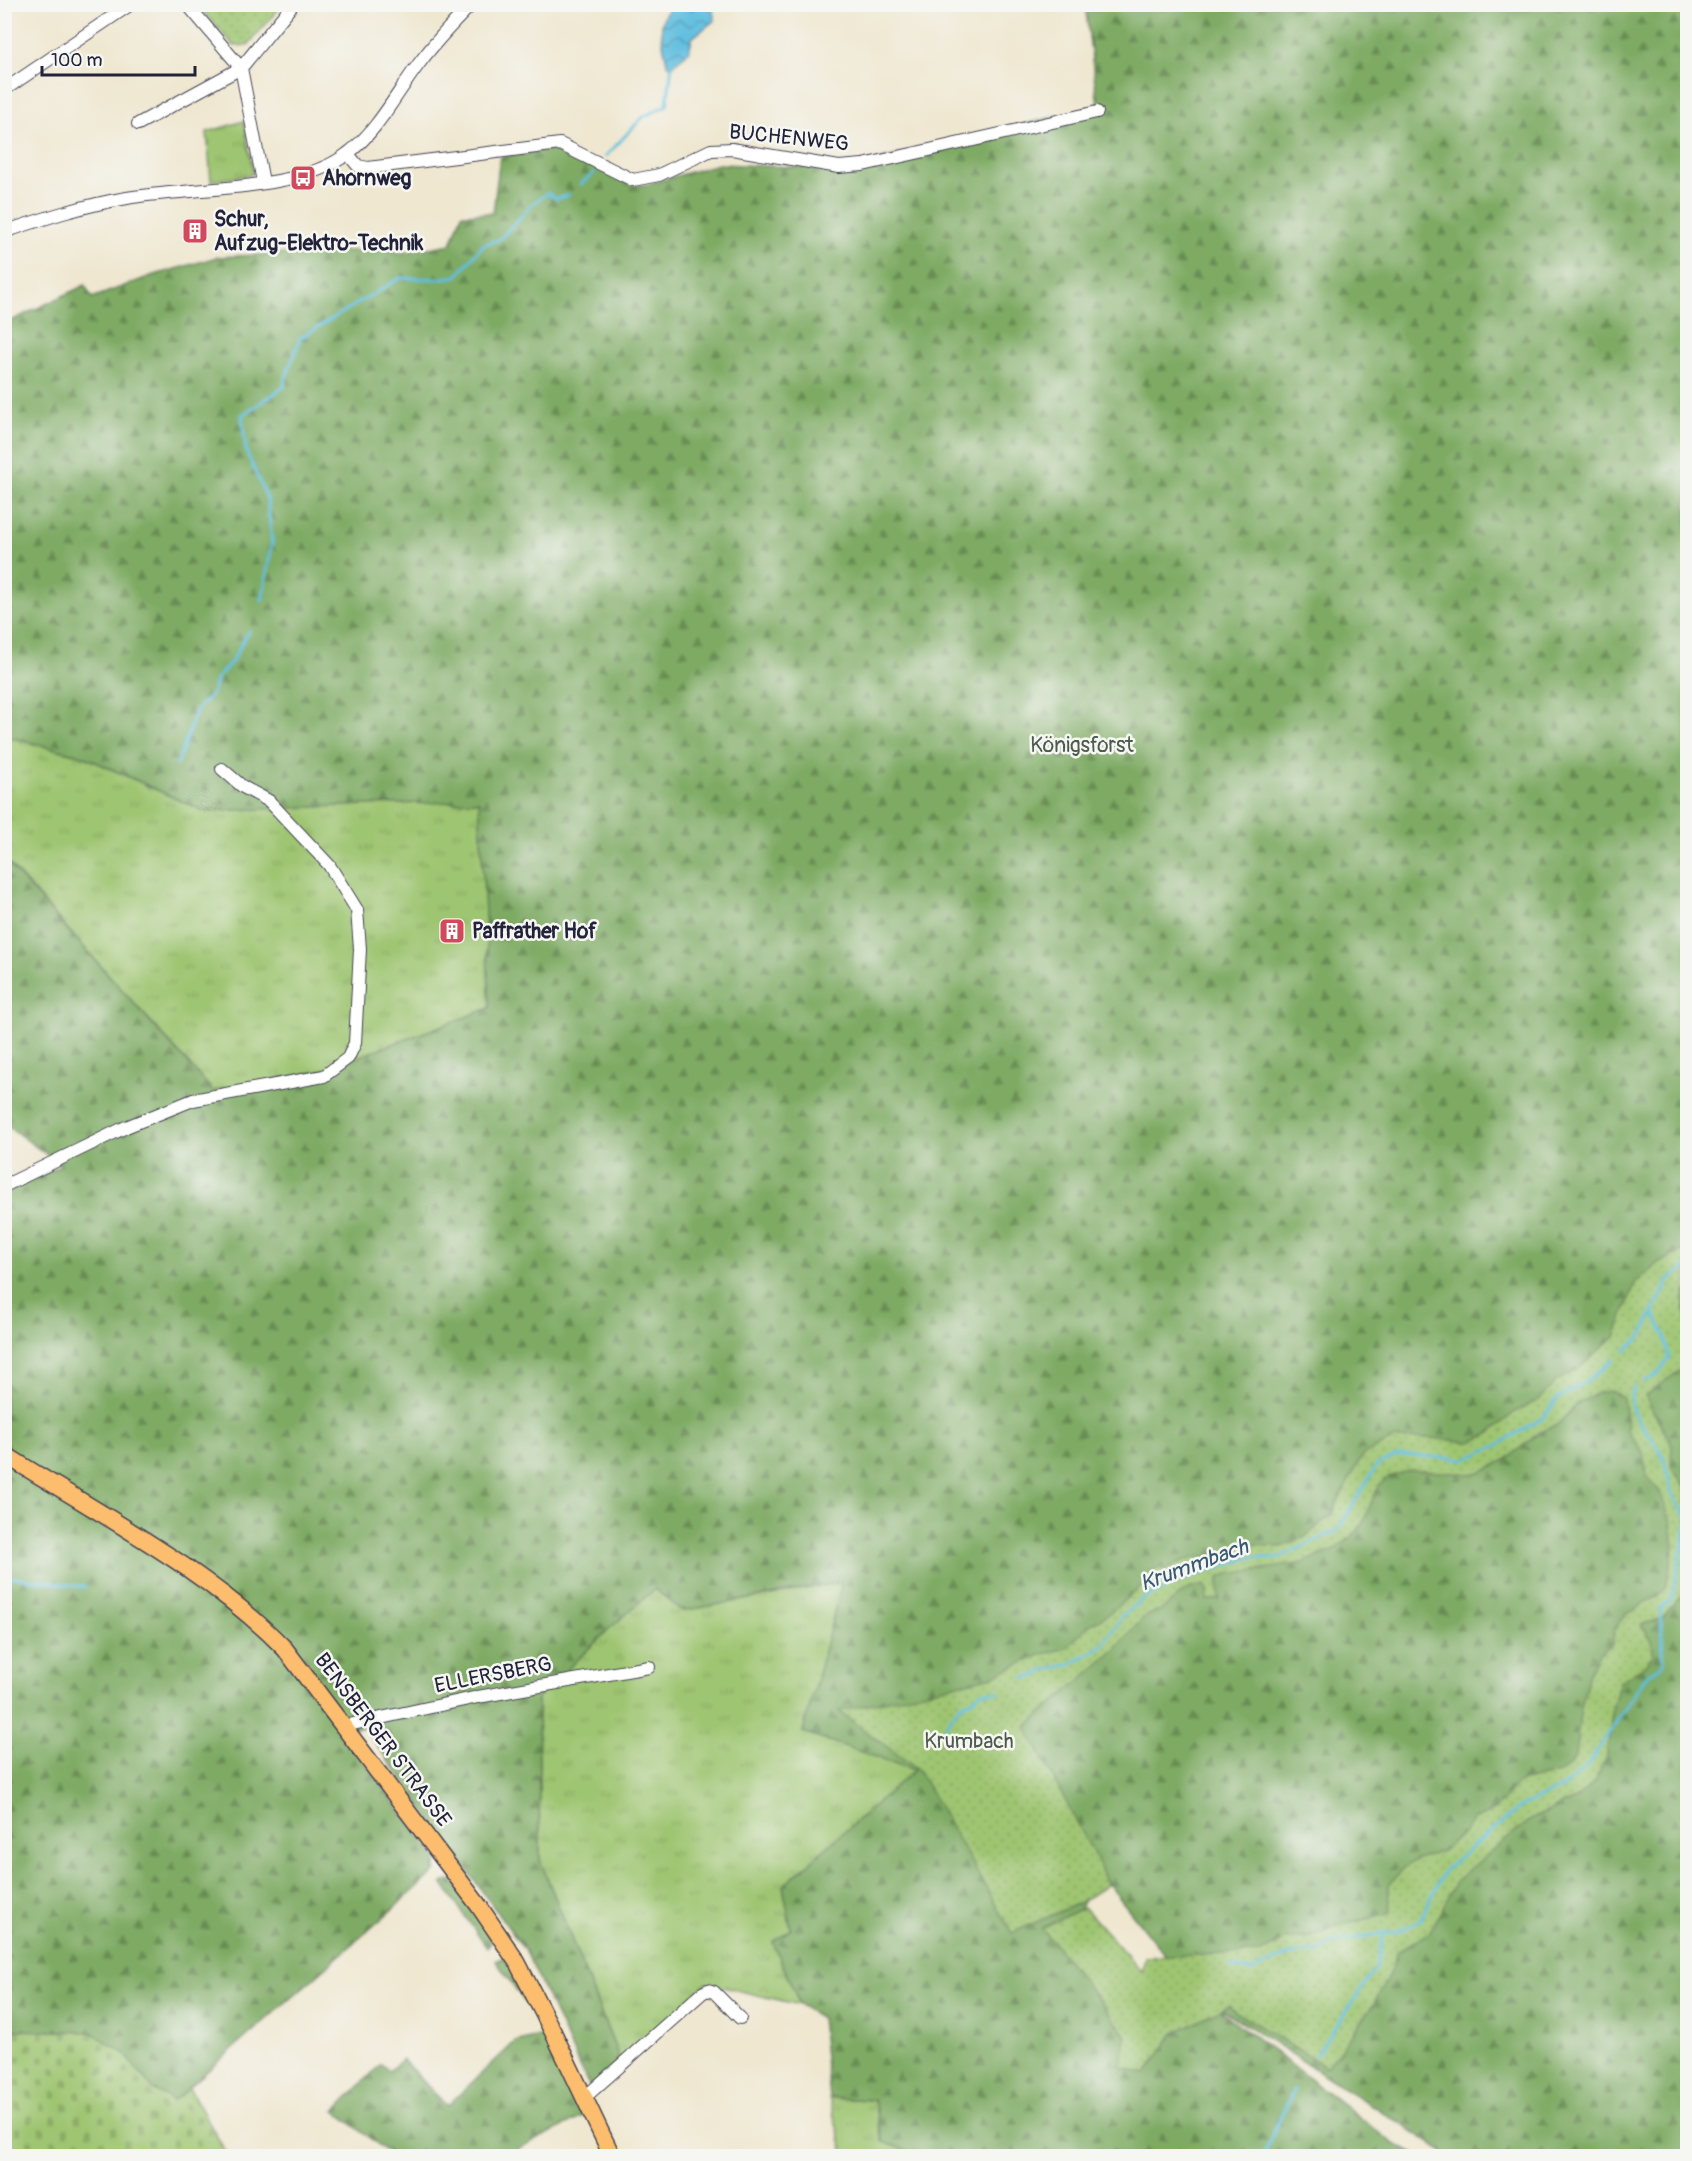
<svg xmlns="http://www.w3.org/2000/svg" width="1692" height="2161" font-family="Pangolin,sans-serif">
	<defs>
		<pattern id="grass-tufts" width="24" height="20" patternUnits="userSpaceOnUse" patternTransform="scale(1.5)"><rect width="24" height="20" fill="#9ec571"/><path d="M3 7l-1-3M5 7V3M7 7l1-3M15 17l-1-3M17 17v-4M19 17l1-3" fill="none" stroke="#88a963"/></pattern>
		<pattern id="forest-firs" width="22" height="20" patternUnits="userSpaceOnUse" patternTransform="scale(1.5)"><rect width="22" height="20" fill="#7eaa63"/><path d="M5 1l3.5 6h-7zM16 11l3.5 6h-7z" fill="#678a53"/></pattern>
		<pattern id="cemetery-stones" width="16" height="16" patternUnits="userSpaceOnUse" patternTransform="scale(1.5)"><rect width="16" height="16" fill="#9ec571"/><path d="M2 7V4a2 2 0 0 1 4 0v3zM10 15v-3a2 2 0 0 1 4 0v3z" fill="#88a963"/></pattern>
		<pattern id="park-dots" width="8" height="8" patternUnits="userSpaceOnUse" patternTransform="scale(1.5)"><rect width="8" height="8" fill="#9ec571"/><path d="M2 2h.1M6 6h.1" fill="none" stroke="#88a963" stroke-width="1.8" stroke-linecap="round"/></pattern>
		<pattern id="water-waves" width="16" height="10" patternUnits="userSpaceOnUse" patternTransform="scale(1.5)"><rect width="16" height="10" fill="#61bfdf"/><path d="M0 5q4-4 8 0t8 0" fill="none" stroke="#509bb6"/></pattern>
	</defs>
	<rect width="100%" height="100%" fill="#f6f6f2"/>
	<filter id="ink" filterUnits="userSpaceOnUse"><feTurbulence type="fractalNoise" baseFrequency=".0167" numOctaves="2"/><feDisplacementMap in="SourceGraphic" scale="12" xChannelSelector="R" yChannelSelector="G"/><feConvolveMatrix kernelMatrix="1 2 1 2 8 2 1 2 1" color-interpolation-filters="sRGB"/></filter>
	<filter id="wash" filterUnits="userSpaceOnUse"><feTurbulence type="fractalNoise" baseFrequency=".008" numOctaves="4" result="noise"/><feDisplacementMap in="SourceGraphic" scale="24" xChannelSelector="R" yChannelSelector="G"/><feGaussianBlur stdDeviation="1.35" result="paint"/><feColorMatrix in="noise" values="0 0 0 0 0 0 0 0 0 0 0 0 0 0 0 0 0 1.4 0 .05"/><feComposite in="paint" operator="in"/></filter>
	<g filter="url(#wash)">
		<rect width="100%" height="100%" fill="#efe7d0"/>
		<path fill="url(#grass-tufts)" stroke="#607456" stroke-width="1.5" d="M244,121L253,171L251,175L211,181L207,132Z
			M4,736L83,756L203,811L480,800L490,1008L317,1072L213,1091L5,859Z
			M843,1582L803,1732L915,1770L784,1886L791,1929L773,1942L800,2005L706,1983L623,2068L540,1860L538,1698L610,1627L655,1589L682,1611Z
			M829,2098L874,2100L882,2141L922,2156H845Z"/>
		<path fill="url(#forest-firs)" stroke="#50664f" stroke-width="1.5" fill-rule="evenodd" d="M1085,5H1687V2156H1451L1204,1998L1393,2143L1418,2156H922L883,2142L874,2100L829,2098L821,2018L800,2005L773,1942L791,1929L783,1886L914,1770L803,1732L842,1582L682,1611L655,1589L610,1628L538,1698L540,1860L623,2068L592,2092L526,1952L364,1727L342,1731L437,1860L435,1872L173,2101L153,2089L124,2053L90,2032L5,2030V1192L61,1165L5,1124L4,859L213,1091L317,1072L490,1008L479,801L203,811L83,756L5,736V324L85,285L92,298L151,276L217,257L384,249L401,253L451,244L462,214L493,213L500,157L553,149L591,162L629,185H645L718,164L842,169L1098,106ZM1098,1871L1194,1992L1141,2056L1065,1939Z
			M449,1880L453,1881L493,1940L487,1948L442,1883Z
			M503,1957L507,1958L587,2115L517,2149L520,2156H393L335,2111L381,2064L389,2071L402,2059L447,2106L515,2042L543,2035L534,2015L496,1961Z"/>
		<path fill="url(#cemetery-stones)" stroke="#607456" stroke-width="1.5" d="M5,2030L90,2032L124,2053L153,2089L173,2101L189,2088L228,2156H5Z"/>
		<path fill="url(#park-dots)" stroke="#607456" stroke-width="1.5" d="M197,5H282L248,45L234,46Z
			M1687,1248V1288L1683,1300L1687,1318V1358L1683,1368L1645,1396L1672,1445L1671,1465L1674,1471L1687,1490V1589L1662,1618L1641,1625L1652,1640L1653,1655L1642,1668L1620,1681L1613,1706L1607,1754L1596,1781L1575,1799L1532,1819L1465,1873L1458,1879L1429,1933L1397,1952C1385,1995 1355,2032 1327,2067L1236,2012L1229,2005L1174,2033L1146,2074L1120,2066L1127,2036L1042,1928L1084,1907L1142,1972L1145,1957L1259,1953L1287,1939L1311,1937L1333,1927L1388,1914L1390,1911L1388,1887L1403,1869L1417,1859L1442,1851L1464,1833L1474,1820L1494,1810L1519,1782L1558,1773L1570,1764L1575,1757L1581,1707L1589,1673L1598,1655L1612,1644L1615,1628L1626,1613L1655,1598L1666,1588L1674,1546L1671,1522L1660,1492L1647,1476L1643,1452L1628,1432L1623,1399L1612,1391L1597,1393L1578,1403L1557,1425L1539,1433L1504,1461L1482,1471L1472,1474L1411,1470L1389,1477L1379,1485L1361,1527L1352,1537L1332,1551L1299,1564L1228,1574L1219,1578V1600H1207V1589L1204,1585L1186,1590L1163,1609L1144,1617L1115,1650L1026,1727L1098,1862L1107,1885L1081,1902L1012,1933L918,1770L839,1711L993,1676L1040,1655L1066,1648L1089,1625L1107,1615L1137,1590L1143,1584L1144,1575L1159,1567L1167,1570L1182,1561L1200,1557L1220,1556L1244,1544L1281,1547L1305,1537L1331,1515L1358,1463L1365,1454L1394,1439L1429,1438L1471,1442L1489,1434L1515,1412L1539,1400L1556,1381L1578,1369L1615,1337L1635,1283L1656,1265Z"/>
		<path fill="url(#water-waves)" stroke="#42708d" stroke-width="1.5" d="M675,4L711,5L715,20L692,38L689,51L671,67L667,63C663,41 654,19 675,4Z"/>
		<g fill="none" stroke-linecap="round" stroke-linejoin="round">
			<path stroke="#61bfdf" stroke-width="3" d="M710,12L720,4
				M606,156L643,117L667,105L672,65
				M581,184L594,173
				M262,601L272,542L267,498L246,451L242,415L284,387C286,369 296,356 300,338L400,278L437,279L457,276L483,245L500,239L532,204L548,193L556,199L569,195
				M177,765L196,710L212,694L217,678L231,663L249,631
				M1625,1351L1641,1337L1669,1279L1688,1266
				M1644,1382L1654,1377L1669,1359L1665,1336L1653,1312
				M1635,1386C1619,1414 1655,1434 1663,1457C1671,1484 1668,1496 1688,1517
				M4,1576L85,1587
				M1024,1678L1036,1676L1043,1670L1069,1665L1102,1646L1124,1614L1144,1598L1186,1579L1251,1557L1278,1558L1338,1530L1377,1465L1399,1455L1466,1459L1498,1445L1544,1417L1558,1398L1586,1382L1613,1360
				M943,1730L960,1705L972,1700L981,1692H999
				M1231,1967L1251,1971L1290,1954L1320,1951L1334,1942L1384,1933
				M1316,2055L1376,1968L1384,1933L1399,1931L1420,1921L1445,1869L1523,1805L1564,1787L1586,1768L1647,1675L1664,1664L1660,1609L1671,1600L1688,1521
				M1262,2156L1294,2090"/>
		</g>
	</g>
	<g filter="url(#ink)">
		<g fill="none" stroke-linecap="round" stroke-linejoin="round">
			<g stroke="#414051" stroke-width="14">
				<path id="minor" d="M187,4L241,68L263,182
					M4,90L131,4
					M138,124L241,68L293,4
					M348,154L358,166L368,168L560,144L633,180L659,175L711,150L732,149L839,167L863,165L1097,112
					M4,232C45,218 85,205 127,198C189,187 297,193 347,154C377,132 396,94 418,65C434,43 453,23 472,4
					M4,1186L126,1127L193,1100L324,1076L348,1058L355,1043L360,949L357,910L329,865L269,801L243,787L222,769
					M347,1728L353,1724L478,1697L649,1667
					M584,2098L702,1993L708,1990L714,1992L740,2018"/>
			</g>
			<g stroke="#414051" stroke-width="19">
				<path id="major" d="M4,1454C99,1514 207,1569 285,1649L479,1906L517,1962L553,2032L612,2156"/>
			</g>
			<use href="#minor" stroke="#fff" stroke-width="12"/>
			<use href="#major" stroke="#fcbd6e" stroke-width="16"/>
		</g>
	</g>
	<defs>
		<g id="bus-square" transform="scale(1.35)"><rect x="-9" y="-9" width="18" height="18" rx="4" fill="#d1495b" stroke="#f6f6f2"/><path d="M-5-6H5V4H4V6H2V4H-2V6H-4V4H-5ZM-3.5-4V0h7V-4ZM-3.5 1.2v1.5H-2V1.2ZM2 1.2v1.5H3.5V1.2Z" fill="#fff"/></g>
		<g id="building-square" transform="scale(1.35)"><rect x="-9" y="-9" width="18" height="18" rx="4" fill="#d1495b" stroke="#f6f6f2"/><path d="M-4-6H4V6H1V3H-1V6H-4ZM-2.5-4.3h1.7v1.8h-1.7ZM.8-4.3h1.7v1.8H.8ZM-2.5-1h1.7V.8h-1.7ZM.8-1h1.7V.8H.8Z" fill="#fff"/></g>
	</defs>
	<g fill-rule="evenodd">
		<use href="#bus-square" x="303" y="178"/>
		<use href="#building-square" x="195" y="231"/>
		<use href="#building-square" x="452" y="931"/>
	</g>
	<g text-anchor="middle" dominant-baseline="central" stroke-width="5" stroke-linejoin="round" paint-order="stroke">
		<g font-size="21" fill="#22223b" stroke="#f6f6f2">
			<text transform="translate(789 138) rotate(6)">BUCHENWEG</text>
			<text transform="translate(493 1675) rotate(-11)">ELLERSBERG</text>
			<text transform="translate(383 1740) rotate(53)">BENSBERGER STRASSE</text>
		</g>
		<g font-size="21" font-weight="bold" fill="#22223b" stroke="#f6f6f2" text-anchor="start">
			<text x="322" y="178">Ahornweg</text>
			<text x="214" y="219">Schur,<tspan x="214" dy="24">Aufzug-Elektro-Technik</tspan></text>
			<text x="472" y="931">Paffrather Hof</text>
		</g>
		<g font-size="21" fill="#4d5b4e" stroke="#f6f6f2">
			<text x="1082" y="745">Königsforst</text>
			<text x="969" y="1741">Krumbach</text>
		</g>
		<g font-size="22" font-style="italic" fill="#385974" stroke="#f6f6f2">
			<text transform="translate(1194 1565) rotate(-20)">Krummbach</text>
		</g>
	</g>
	<rect width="1692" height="2161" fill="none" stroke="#f6f6f2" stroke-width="24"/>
	<path d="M42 66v9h153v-9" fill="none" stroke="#22223b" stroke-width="3"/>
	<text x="51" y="66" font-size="18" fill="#22223b" stroke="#f6f6f2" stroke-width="4.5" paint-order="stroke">100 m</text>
</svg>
